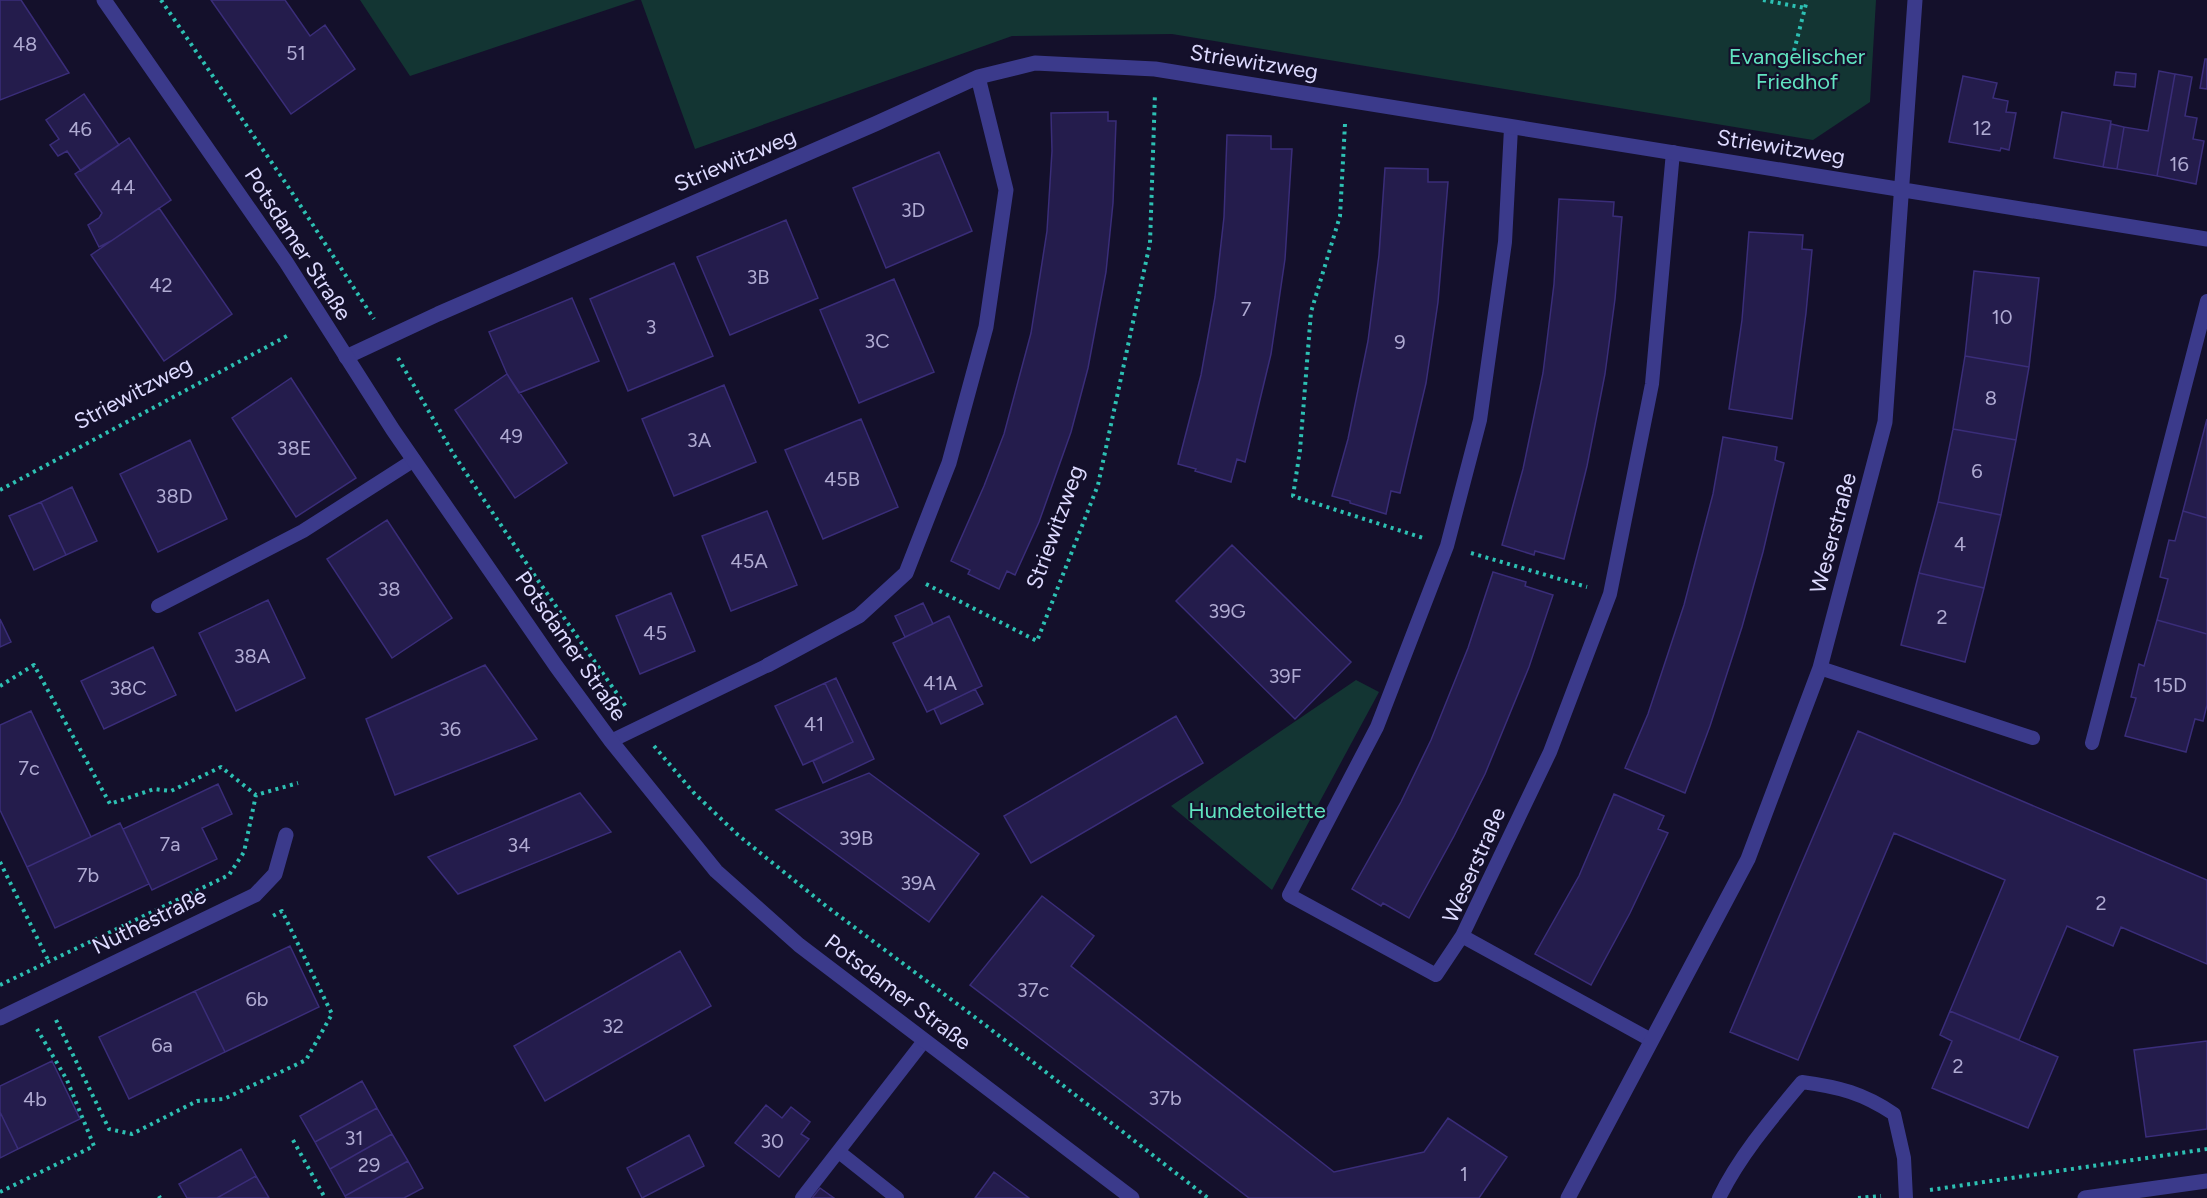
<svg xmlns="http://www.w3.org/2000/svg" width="2207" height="1198" font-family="Figtree,sans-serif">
	<rect width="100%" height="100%" fill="#14102b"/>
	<path fill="#133533" d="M360,0H636L410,76Z
		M641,0H1876L1870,102L1813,140L1172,34L1012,36L695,149Z
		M1356,680L1379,692L1272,890L1171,806Z"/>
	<path fill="#241c4c" stroke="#3a2d79" stroke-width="1.5" d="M0,0H21L69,73L0,100Z
		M211,0H285L310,36L325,25L355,69L291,114Z
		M2205,59H2207V89L2200,88Z
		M2159,71L2175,74L2157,176L2117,169L2124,127L2148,131Z
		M2116,72L2136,74L2135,87L2114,85Z
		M2175,74L2192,77L2185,116L2197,118L2193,139L2204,141L2196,184L2157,176Z
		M1963,76L1997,83L1993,98L2008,101L2006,112L2016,113L2009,150L2001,148L2000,151L1949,142Z
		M84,94L119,145L81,171L67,151L58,156L50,145L59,139L46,120Z
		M1108,112V121H1116L1113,203L1106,272L1088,368L1071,432L1039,522L1015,575L1007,571L999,589L968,574L970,570L951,561L984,486L1004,434L1031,333L1047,231L1052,151L1051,113Z
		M2062,112L2111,121L2103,167L2054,158Z
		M2111,124L2124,127L2117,169L2103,167Z
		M1227,135L1271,136V149H1292L1285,259L1271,354L1245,462L1237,459L1231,482L1195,471L1196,469L1178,464L1201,375L1215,297L1224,217Z
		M129,138L171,200L111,241L99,247L88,225L99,218L102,213L75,174Z
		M939,152L972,231L886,268L853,188Z
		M1385,168L1428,169V182H1448L1438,302L1426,383L1400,493L1391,491L1386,514L1350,503V501L1332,496L1348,439L1368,341L1379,255Z
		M1559,199L1614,202L1613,216L1622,217L1615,299L1605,374L1587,466L1564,559L1535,551L1534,555L1502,545L1523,469L1543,373L1554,284Z
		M159,208L232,314L164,361L91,255Z
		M786,220L818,298L730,335L697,257Z
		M1749,232L1803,235L1802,249L1812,250L1806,313L1792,419L1729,409L1742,320Z
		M674,263L713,356L628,391L590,299Z
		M1974,271L2039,278L2029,367L1965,356Z
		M894,279L934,372L859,403L820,310Z
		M572,298L599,361L519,393L507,374L489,332Z
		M1965,356L2029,367L2016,440L1953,429Z
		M507,374L567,463L515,498L455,410Z
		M291,378L356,478L296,517L232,418Z
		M724,385L756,462L674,496L642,419Z
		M861,419L898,507L823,539L785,450Z
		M2207,419V518L2183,511Z
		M1953,429L2016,440L2001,515L1938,502Z
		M1723,437L1777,447L1775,460L1784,463L1763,552L1742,627L1710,726L1685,793L1625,768L1648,714L1684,605L1713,494Z
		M190,440L227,519L158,552L120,474Z
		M72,487L97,541L66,555L41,502Z
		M41,502L66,555L34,570L9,516Z
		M1938,502L2001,515L1984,588L1919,573Z
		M767,511L797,585L731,611L702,536Z
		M2183,511L2207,518V634L2157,620L2168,579L2160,577L2169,540L2175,541Z
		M387,520L452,618L392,658L327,559Z
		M1232,545L1351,662L1295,719L1176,601Z
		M1493,572L1526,582L1525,586L1553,595L1529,667L1485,774L1454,836L1409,918L1383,903L1381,906L1352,889L1401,802L1431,740L1468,648Z
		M1919,573L1984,588L1965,662L1901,645Z
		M671,593L695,651L640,674L616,616Z
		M268,600L305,678L236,711L199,633Z
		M923,603L933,624L905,637L895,616Z
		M949,616L982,686L927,712L893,643Z
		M0,619L11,642L0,647Z
		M2157,620L2207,634V705L2203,721L2195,719L2186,752L2125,736L2136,698L2131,697L2139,664L2144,666Z
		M153,647L176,695L104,729L81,681Z
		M485,665L537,739L395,795L366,719Z
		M836,678L874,759L823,783L813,761L853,742L825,683Z
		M825,683L853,742L803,765L775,706Z
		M975,689L983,704L941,724L934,709Z
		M31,711L91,837L27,867L0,810V725Z
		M1176,716L1203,763L1031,863L1004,816Z
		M1858,731L2207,880V964L2121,927L2113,946L2067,926L2019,1040L1950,1011L2005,880L1894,833L1798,1060L1730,1032Z
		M869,773L979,854L929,922L776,810Z
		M218,784L232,814L202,828L217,859L152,890L123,829Z
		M580,793L611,832L458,894L428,857Z
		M1614,794L1664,816L1658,829L1668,833L1630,913L1591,985L1535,954L1579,876Z
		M120,823L149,884L55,928L27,867Z
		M1042,896L1094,936L1071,966L1334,1172L1424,1152L1448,1118L1507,1157L1479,1198H1249L970,985Z
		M290,946L319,1007L225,1052L195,991Z
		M680,951L711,1006L545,1101L514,1046Z
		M195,991L225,1052L129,1099L99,1037Z
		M1950,1011L2058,1057L2028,1128L1932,1088L1952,1041L1940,1035Z
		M2207,1041V1129L2146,1137L2134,1050Z
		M52,1061L80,1119L18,1149L0,1112V1086Z
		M362,1081L377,1108L315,1142L300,1116Z
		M766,1105L782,1118L791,1107L810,1122L801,1134L809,1139L779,1177L735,1143Z
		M377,1108L392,1134L330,1169L315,1142Z
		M0,1112L18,1149L0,1158Z
		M392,1134L408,1161L345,1196L330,1169Z
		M689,1135L704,1166L642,1198L627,1168Z
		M241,1149L256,1176L217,1198H187L179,1184Z
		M408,1161L423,1188L404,1198H346L345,1196Z
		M994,1172L1029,1198H975Z
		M256,1176L269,1198H217Z
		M820,1188L834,1198H812Z"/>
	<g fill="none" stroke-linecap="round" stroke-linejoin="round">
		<path stroke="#2dc0b3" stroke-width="4" stroke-dasharray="3 4.5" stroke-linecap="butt" d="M161,0L287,185L374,319
			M1763,0L1805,8
			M1794,51L1807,0
			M1345,124L1340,216L1311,312L1300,450L1293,496L1423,538
			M398,358L454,455L537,579L627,708
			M0,490L287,336
			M1471,553L1587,587
			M926,584L1037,641L1098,485L1150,243L1155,93
			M0,686L34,665L110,804L154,789L171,791L221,767L256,795L298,783
			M654,746L694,793L738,835L826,906L980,1021L1208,1198
			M0,862L49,962
			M0,985L229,875L244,852L256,795
			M56,1020L109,1129L132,1134L197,1101L224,1099L306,1060L332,1014L282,911L271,917
			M293,1140L325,1198
			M1930,1190L2207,1149
			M0,1192L94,1146L67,1080L37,1029
			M159,1196L160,1198
			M1858,1198L1881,1196"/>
		<path stroke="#3b3a8b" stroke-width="14" d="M158,606L303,531L414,460
			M1820,668L2033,738
			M611,741L768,665
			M2092,743L2207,301
			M1462,936L1436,975L1289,895L1377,727L1447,546L1480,420L1505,242L1511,128
			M1651,1040L1462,936L1550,752L1610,594L1652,384L1673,152
			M839,1152L897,1198
			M802,1198L924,1041
			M1719,1198C1740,1155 1772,1118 1802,1082C1839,1087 1863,1093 1894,1114L1904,1158L1906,1198"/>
		<path stroke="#3b3a8b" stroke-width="15" d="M346,357L438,314L875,124L978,77L1035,63L1155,69L2207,239
			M768,665L859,616L906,573L949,463L986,327L1006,190L978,77
			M0,1018L255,895L275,874L286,835
			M1568,1198L1748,859L1820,668L1885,422L1915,0
			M2085,1198L2207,1181"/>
		<path stroke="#3b3a8b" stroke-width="15" d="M104,0L286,262L393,430L556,666L611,741L716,871L799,945L1132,1198"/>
	</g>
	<g text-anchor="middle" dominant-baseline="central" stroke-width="4.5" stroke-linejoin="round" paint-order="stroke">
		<g font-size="20" fill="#afaad2">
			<text x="25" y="44">48</text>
			<text x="296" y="53">51</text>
			<text x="1982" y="128">12</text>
			<text x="80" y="129">46</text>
			<text x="2179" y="164">16</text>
			<text x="123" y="187">44</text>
			<text x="913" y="210">3D</text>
			<text x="758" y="277">3B</text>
			<text x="161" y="285">42</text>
			<text x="1246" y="309">7</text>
			<text x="2002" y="317">10</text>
			<text x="651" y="327">3</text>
			<text x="877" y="341">3C</text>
			<text x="1400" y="342">9</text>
			<text x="1991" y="398">8</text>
			<text x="511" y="436">49</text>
			<text x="699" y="440">3A</text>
			<text x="294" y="448">38E</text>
			<text x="1977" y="471">6</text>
			<text x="842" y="479">45B</text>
			<text x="174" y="496">38D</text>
			<text x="1960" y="544">4</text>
			<text x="749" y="561">45A</text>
			<text x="389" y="589">38</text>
			<text x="1227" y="611">39G</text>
			<text x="1942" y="617">2</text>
			<text x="655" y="633">45</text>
			<text x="252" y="656">38A</text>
			<text x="1285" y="676">39F</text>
			<text x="940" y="683">41A</text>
			<text x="2170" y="685">15D</text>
			<text x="128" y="688">38C</text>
			<text x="814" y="724">41</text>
			<text x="450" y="729">36</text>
			<text x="29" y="768">7c</text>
			<text x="856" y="838">39B</text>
			<text x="170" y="844">7a</text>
			<text x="519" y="845">34</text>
			<text x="88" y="875">7b</text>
			<text x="918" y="883">39A</text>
			<text x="2101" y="903">2</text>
			<text x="1033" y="990">37c</text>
			<text x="257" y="999">6b</text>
			<text x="613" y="1026">32</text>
			<text x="162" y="1045">6a</text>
			<text x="1958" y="1066">2</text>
			<text x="1165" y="1098">37b</text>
			<text x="35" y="1099">4b</text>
			<text x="354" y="1138">31</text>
			<text x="772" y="1141">30</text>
			<text x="369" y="1165">29</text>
			<text x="1464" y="1174">1</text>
		</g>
		<g font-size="22" fill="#61e4c0" stroke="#14102b">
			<text x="1797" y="56">Evangelischer<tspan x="1797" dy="25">Friedhof</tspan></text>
			<text x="1257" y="810">Hundetoilette</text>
		</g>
		<g font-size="22" fill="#dddaff" stroke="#14102b">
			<text transform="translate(1254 62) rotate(9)">Striewitzweg</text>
			<text transform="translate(1781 147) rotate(9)">Striewitzweg</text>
			<text transform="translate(735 160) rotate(-23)">Striewitzweg</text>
			<text transform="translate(298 244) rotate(57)">Potsdamer Straße</text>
			<text transform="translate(133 393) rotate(-28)">Striewitzweg</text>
			<text transform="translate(1055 527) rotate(-70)">Striewitzweg</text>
			<text transform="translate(1833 533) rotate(-75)">Weserstraße</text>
			<text transform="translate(571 646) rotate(55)">Potsdamer Straße</text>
			<text transform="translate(1474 865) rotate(-66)">Weserstraße</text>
			<text transform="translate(149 921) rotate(-26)">Nuthestraße</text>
			<text transform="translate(898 992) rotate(37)">Potsdamer Straße</text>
		</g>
	</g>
</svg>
